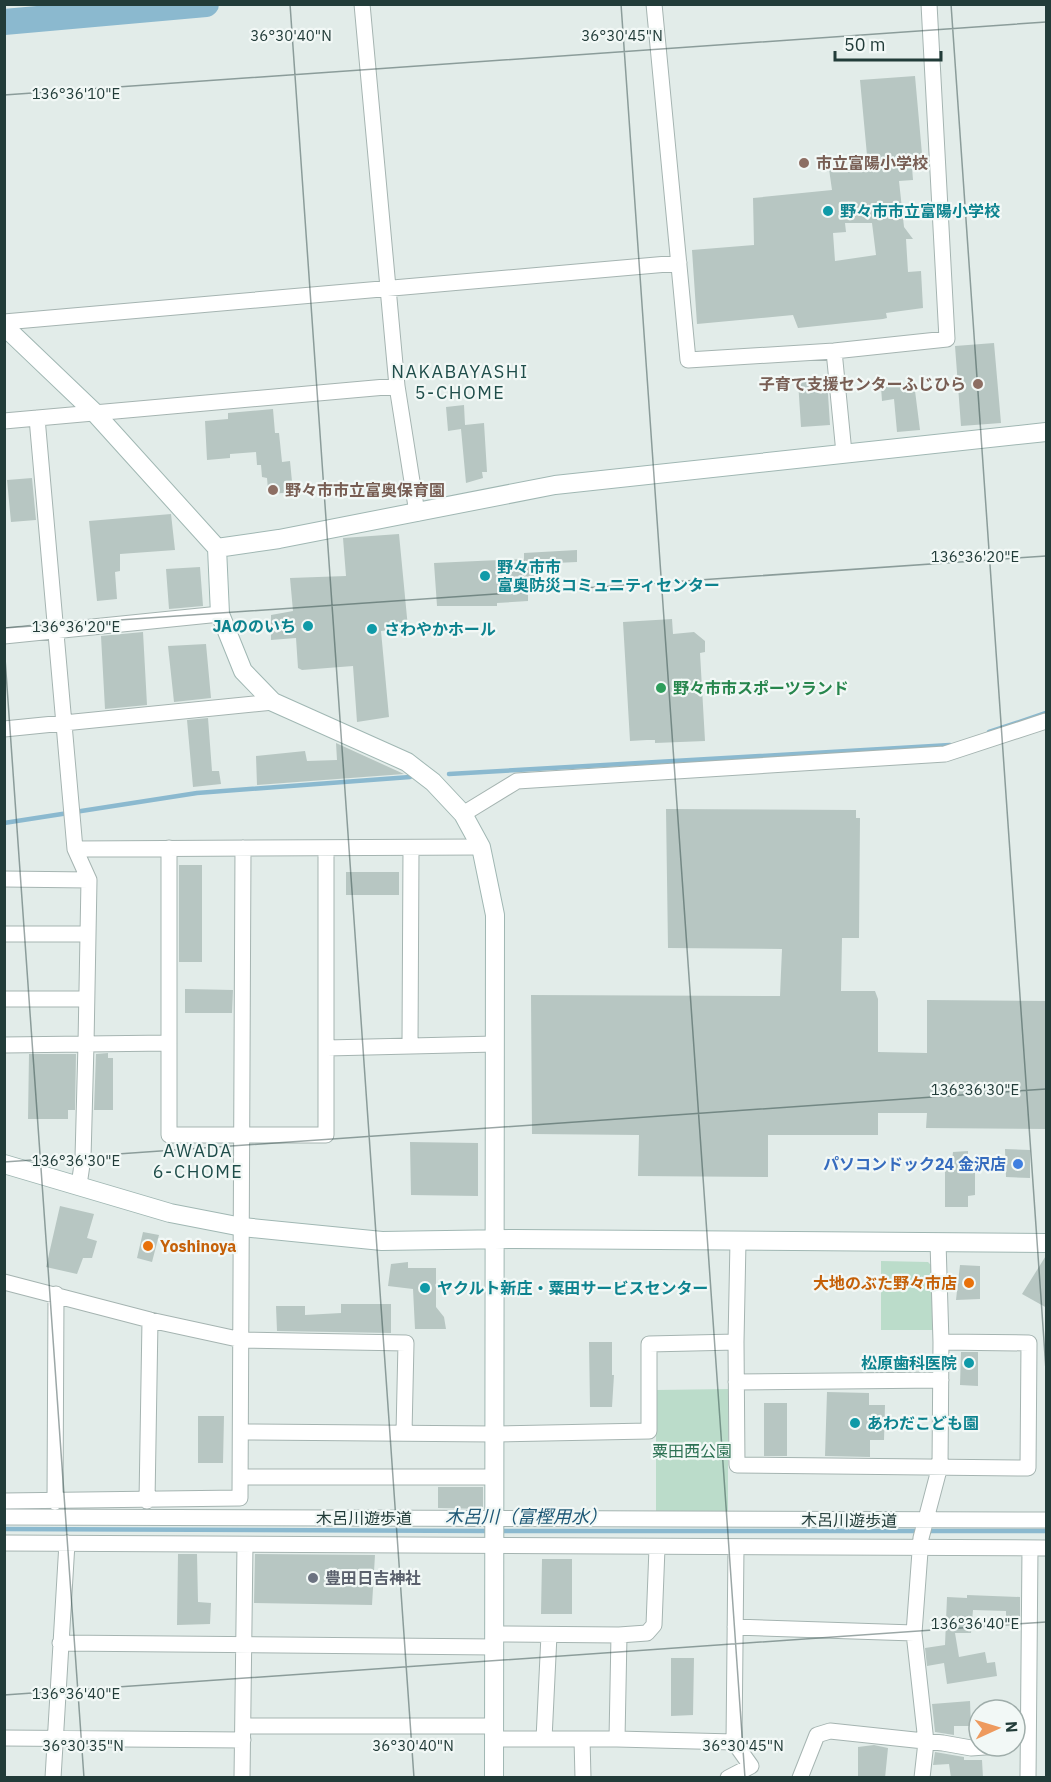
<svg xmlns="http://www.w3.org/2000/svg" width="1051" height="1782" font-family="'IBM Plex Sans','Noto Sans JP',sans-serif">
	<rect width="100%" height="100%" fill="#e2ece9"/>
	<path fill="#bbdcca" d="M881,1261L928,1262L935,1269V1330H881Z
		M728,1389V1513L656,1514V1390Z"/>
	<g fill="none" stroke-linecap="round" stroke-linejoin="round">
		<path stroke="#8bb9cf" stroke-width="4.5" d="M989,732L1046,713
			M449,774L950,745
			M4,823L197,793L410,777
			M4,1529L491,1531
			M499,1531H1046"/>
		<path stroke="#8bb9cf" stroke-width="26" d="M4,22L206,4"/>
	</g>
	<path fill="#b7c6c2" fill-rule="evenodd" d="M915,76L922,154L911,155L913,180L899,181L904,227L913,239H906L908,272L921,271L923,308L886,313L887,318L883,319L798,328L793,315L697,324L692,250L754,245L753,198L832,190L829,169L868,166L860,80ZM845,223H872L876,255L835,261L833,233L846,232Z
		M994,343L1001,423L961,426L955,346Z
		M827,379L830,425L801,427L798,381Z
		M914,383L920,430L897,432L894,399L882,401L881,387Z
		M464,405L465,425L484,423L487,472H482L483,478L466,483L461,429L448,431L446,407Z
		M273,409L275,433H279L282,462L290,461L293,492L272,494V490H268L267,478L262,477L261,465H257L256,452L230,454V458L207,460L205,421L228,419V413Z
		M32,478L36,520L11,522L7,480Z
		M171,514L175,550L120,554V571L115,572L117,599L97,601L89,521Z
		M399,534L408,628L381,631L389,717L357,722L353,666L302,670L298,668L296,638L271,640V615L293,611L290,578L346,576L343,538Z
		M577,550V562L534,564L535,587H528V601L497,603V606H437L434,563L524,559V553Z
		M200,567L203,606L169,609L166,569Z
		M672,619L673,634L694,632L705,641V652L700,653L705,741L655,743V740H647L630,741L623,622Z
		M143,632L147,705L105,709L101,636Z
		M206,644L211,698L174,702L168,646Z
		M208,718L212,771H219L221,784L193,787L187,720Z
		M336,743L404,774L257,785L256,756L305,751L307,761L337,760Z
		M666,809L856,810V818H860L859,938H842L841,991H875L878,999V1052L927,1053V1000L1047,1001V1129L926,1128L927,1113H878V1135H768V1177L638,1176L639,1135L532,1134L531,995L780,996L782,949L668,948Z
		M179,865H202V962H179Z
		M346,872H399V895H346Z
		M185,989L233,990L232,1013H185Z
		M108,1053V1058H113V1110H94L96,1054Z
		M29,1054H76L75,1110H68V1119H28Z
		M410,1142L478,1143V1196L411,1195Z
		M1005,1149L1030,1150V1178L1006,1177Z
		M968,1151V1160H975V1195L968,1196V1207H945V1161L952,1160L953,1152Z
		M60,1206L94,1214L87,1238L97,1241L92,1258H83L77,1274L46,1267Z
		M143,1232L159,1235L152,1262L137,1258Z
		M1047,1254V1308L1022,1294Z
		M408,1262V1268H436V1307L444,1317L446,1329H415L413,1289L388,1286L391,1264Z
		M960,1265L980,1266V1299L956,1300Z
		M341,1304H391V1333L277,1331L276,1306H305V1315L341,1313Z
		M589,1342H612V1375H614L612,1407H590Z
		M961,1352H978V1386L960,1385Z
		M827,1392L869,1393V1405H885L884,1440H870V1457L825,1456Z
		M764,1403H787V1456H764Z
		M198,1416H224L223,1463H198Z
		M438,1487H483V1509L438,1508Z
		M178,1554H197L198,1602L211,1603L210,1624L177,1625Z
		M255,1554L375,1555L372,1605L254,1603Z
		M542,1559H572V1614H541Z
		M967,1595L1020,1597V1621H1006V1611L973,1610L971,1633H955L959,1657L985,1652L987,1663L995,1662L997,1676L947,1684L944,1663L927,1666L925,1648L945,1645L947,1597L967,1598Z
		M671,1658H694L693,1715L671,1716Z
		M970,1701L971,1726H954V1735L935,1732L932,1704Z
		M874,1745L888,1748L885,1778H858V1747Z
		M935,1752L964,1757V1760H982L983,1778H951L949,1764L933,1765Z"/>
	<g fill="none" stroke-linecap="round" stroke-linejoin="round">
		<g stroke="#a5b4b1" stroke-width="17">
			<path id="street" d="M362,4L397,386L417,513
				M654,4L688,360L834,351L947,339L929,4
				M4,322L679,263
				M834,351L844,453
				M4,421L397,386
				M4,636L220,614
				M4,729L273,702
				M463,814L517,781L945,754L1046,721
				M169,848V1135H326V848
				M75,849L481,847
				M4,879L89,880
				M4,934H87
				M4,999H86
				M4,1045L86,1044L89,880L75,849L37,418
				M410,1045L411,849
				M327,1048L495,1044
				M79,1185L83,1158L86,1044L169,1043
				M4,1282L150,1320L242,1340L406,1343L404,1433
				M736,1342L737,1465L1028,1468L1029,1343L941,1342
				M736,1382L941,1380
				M241,1432L494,1434L649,1431V1344L736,1342L738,1241
				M241,1477H494
				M4,1501L240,1498L243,848
				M147,1501L150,1320
				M55,1502L56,1294
				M4,1517L1046,1520
				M4,1543L1046,1548
				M735,1627L914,1633
				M495,1634L619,1635L617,1739L734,1742L751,1766L728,1778
				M619,1635L647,1633L654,1625L657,1548
				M60,1643L495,1647
				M243,1726H495
				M4,1738L243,1740
				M495,1739H582L583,1778
				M544,1739L549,1635
				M582,1739H617
				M734,1742L736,1547
				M53,1778L67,1543
				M242,1778L245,1545
				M800,1778L817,1735L830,1731L943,1743L971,1748L999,1746
				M922,1778L926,1742L914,1633L921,1538L940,1466L941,1342L938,1242
				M1028,1778L1030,1548"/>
		</g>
		<g stroke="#a0b7b3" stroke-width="20">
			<path id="secondary" d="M4,326L94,412L217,548
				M4,1164L170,1213L242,1227L382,1241L516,1239L1046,1243
				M494,1778L495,915L481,847L463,814L433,782L407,762L273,702L243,671L220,614L217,548L279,539L555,485L1046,432"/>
		</g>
		<use href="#street" stroke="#fff" stroke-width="15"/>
		<use href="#secondary" stroke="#fff" stroke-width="18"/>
	</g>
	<path fill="none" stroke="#223c39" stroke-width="1.5" stroke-opacity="0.45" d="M290,4L414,1778M621,4L745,1778M951,4L1046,1370M4,95L1046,22M4,628L1046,556M4,644L84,1778M4,1162L1046,1089M4,1695L1046,1622"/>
	<g fill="#8d6e63" stroke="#f2f8f6" stroke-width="2">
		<circle cx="804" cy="163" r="6"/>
		<circle cx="978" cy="384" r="6"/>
		<circle cx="273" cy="490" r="6"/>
	</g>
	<g fill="#0f9aa8" stroke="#f2f8f6" stroke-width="2">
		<circle cx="828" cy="211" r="6"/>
		<circle cx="485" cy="576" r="6"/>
		<circle cx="308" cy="626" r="6"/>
		<circle cx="372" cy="629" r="6"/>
		<circle cx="425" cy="1288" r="6"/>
		<circle cx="969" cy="1363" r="6"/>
		<circle cx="855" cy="1423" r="6"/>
	</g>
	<circle fill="#2e9e5b" stroke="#f2f8f6" stroke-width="2" cx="661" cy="688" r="6"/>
	<circle fill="#3f7fe0" stroke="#f2f8f6" stroke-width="2" cx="1018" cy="1164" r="6"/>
	<g fill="#e8710a" stroke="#f2f8f6" stroke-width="2">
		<circle cx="148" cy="1246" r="6"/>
		<circle cx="969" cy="1283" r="6"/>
	</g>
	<circle fill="#6b7280" stroke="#f2f8f6" stroke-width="2" cx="313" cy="1578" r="6"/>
	<g text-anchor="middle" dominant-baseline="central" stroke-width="4.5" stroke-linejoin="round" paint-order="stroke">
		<g font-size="16" font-weight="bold" fill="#785e54" stroke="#f2f8f6" text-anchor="start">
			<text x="816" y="163">市立富陽小学校</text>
			<text x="966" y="384" text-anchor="end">子育て支援センターふじひら</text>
			<text x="285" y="490">野々市市立富奥保育園</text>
		</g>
		<g font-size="16" font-weight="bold" fill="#0d838f" stroke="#f2f8f6" text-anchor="start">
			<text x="840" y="211">野々市市立富陽小学校</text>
			<text x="497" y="567">野々市市<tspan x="497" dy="18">富奥防災コミュニティセンター</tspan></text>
			<text x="296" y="626" text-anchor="end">JAののいち</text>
			<text x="384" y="629">さわやかホール</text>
			<text x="437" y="1288">ヤクルト新庄・粟田サービスセンター</text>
			<text x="957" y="1363" text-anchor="end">松原歯科医院</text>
			<text x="867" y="1423">あわだこども園</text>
		</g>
		<g font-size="16" font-weight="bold" fill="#27864d" stroke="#f2f8f6" text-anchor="start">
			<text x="673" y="688">野々市市スポーツランド</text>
		</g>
		<g font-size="16" font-weight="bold" fill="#366cbe" stroke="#f2f8f6" text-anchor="end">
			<text x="1006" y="1164">パソコンドック24 金沢店</text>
		</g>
		<g font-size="16" font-weight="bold" fill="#c56008" stroke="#f2f8f6" text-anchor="start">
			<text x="160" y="1246">Yoshinoya</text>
			<text x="957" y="1283" text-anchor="end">大地のぶた野々市店</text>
		</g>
		<g font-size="16" fill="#2e7254" stroke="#f2f8f6">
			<text x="692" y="1451">粟田西公園</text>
		</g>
		<g font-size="16" fill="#223c39" stroke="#f2f8f6">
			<text x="364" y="1518">木呂川遊歩道</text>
			<text transform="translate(849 1520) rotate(1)">木呂川遊歩道</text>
		</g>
		<g font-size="16" font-weight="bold" fill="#5b616d" stroke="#f2f8f6" text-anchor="start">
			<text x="325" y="1578">豊田日吉神社</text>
		</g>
		<g font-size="18" letter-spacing="1.5" fill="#1f4d4a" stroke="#f2f8f6">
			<text x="460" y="371">NAKABAYASHI<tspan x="460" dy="21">5-CHOME</tspan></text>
			<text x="198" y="1150">AWADA<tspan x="198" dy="21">6-CHOME</tspan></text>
		</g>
		<g font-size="18" font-style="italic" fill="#1e5876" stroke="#f2f8f6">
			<text x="526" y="1516">木呂川（富樫用水）</text>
		</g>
	</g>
	<g font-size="15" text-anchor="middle" fill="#223c39" stroke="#f2f8f6" stroke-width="4.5" stroke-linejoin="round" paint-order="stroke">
		<text x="291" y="41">36°30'40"N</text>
		<text x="622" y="41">36°30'45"N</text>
		<text x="76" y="99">136°36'10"E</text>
		<text x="975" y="562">136°36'20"E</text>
		<text x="76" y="632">136°36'20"E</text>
		<text x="975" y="1095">136°36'30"E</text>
		<text x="76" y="1166">136°36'30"E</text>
		<text x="975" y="1629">136°36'40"E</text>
		<text x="76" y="1699">136°36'40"E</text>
		<text x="83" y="1751">36°30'35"N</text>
		<text x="413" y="1751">36°30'40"N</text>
		<text x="743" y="1751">36°30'45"N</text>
	</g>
	<rect width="1051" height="1782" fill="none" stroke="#223c39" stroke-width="12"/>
	<g transform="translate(997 1728) rotate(86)"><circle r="28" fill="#f2f8f6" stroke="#9fadaa" stroke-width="1.5"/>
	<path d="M0-4.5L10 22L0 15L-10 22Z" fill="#ee9a5e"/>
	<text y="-9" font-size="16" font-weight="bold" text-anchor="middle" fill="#223c39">N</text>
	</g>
	<path d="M835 51v9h106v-9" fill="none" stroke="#223c39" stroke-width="3"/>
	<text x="844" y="51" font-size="18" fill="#223c39" stroke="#f2f8f6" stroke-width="4.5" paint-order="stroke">50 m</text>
</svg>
